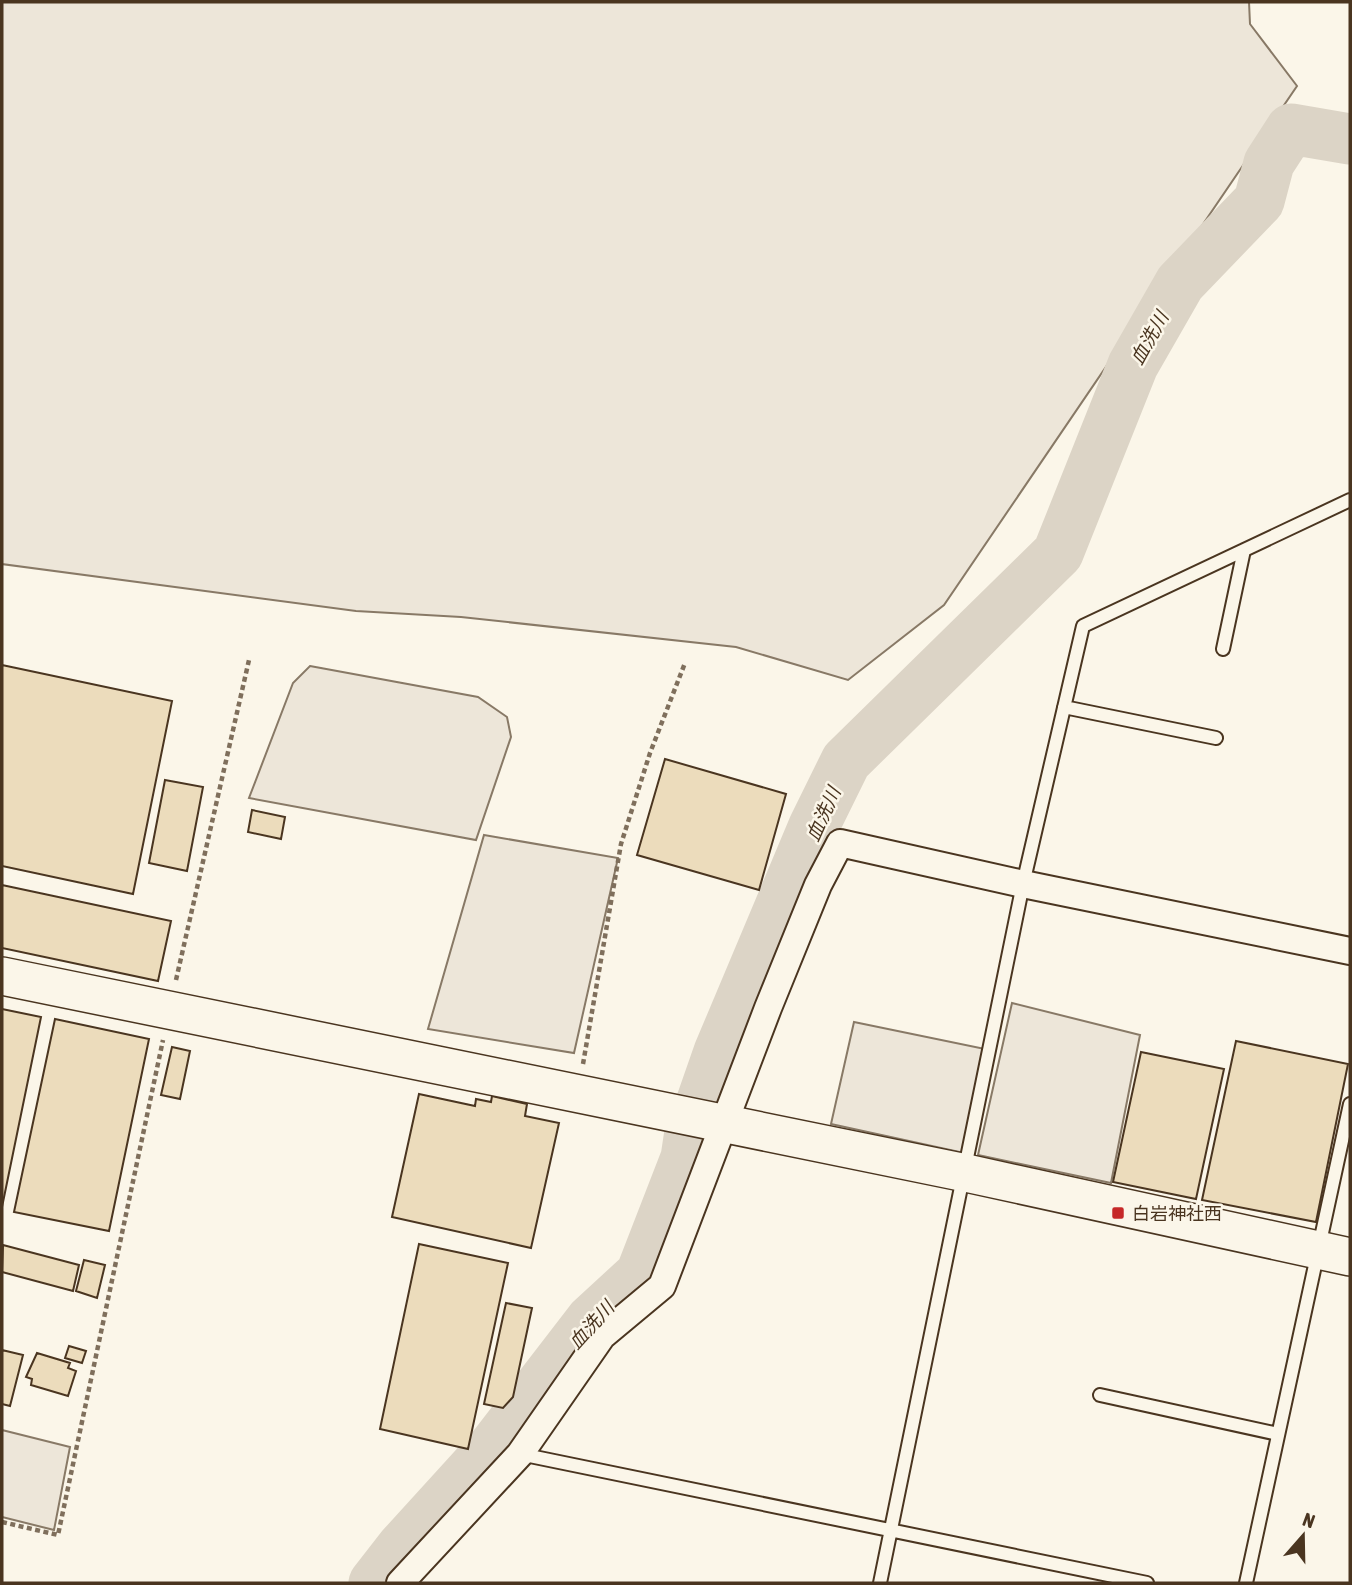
<svg xmlns="http://www.w3.org/2000/svg" width="1352" height="1585" font-family="'Asap Condensed','Noto Sans JP',sans-serif">
	<rect width="100%" height="100%" fill="#fbf6e9"/>
	<path fill="#ede6d9" stroke="#887966" stroke-width="2" d="M2,2H1249L1250,24L1297,86L944,605L848,680L736,647L461,617L356,611L2,564Z
		M310,666L478,697L507,717L511,737L476,840L249,798L293,683Z
		M484,835L618,858L574,1053L428,1029Z
		M1012,1003L1140,1035L1111,1183L978,1155Z
		M854,1022L985,1049L964,1153L831,1124Z
		M2,1430L70,1447L54,1530L2,1517Z"/>
	<g fill="none" stroke-linecap="round" stroke-linejoin="round">
		<path stroke="#dcd4c6" stroke-width="51" d="M374,1583L402,1547L494,1446L591,1320L641,1274L686,1158L689,1138L719,1052L814,826L846,761L1058,553L1133,365L1180,283L1259,201L1269,163L1291,129L1350,139"/>
	</g>
	<path fill="#ecdcbc" stroke="#4a3520" stroke-width="2" d="M2,665L172,701L133,894L2,866Z
		M665,759L786,794L759,890L637,855Z
		M165,780L203,787L187,871L149,863Z
		M252,810L285,817L281,839L248,832Z
		M2,885L171,921L158,981L2,948Z
		M2,1009L41,1017L2,1207Z
		M55,1019L149,1039L109,1231L14,1212Z
		M1236,1041L1348,1064L1316,1222L1202,1200Z
		M172,1047L190,1051L180,1099L161,1095Z
		M1141,1052L1224,1069L1196,1199L1113,1182Z
		M419,1094L475,1106L476,1099L491,1102L492,1096L527,1104L525,1116L559,1123L531,1248L392,1217Z
		M419,1244L508,1263L468,1449L380,1429Z
		M3,1245L79,1265L73,1291L2,1272Z
		M84,1260L105,1265L97,1298L76,1291Z
		M506,1303L532,1308L513,1397L503,1408L484,1404Z
		M69,1346L86,1351L82,1363L65,1358Z
		M2,1350L23,1355L10,1406L2,1404Z
		M37,1353L70,1363L68,1368L76,1371L68,1396L31,1385L32,1379L26,1377Z"/>
	<g fill="none" stroke-linecap="round" stroke-linejoin="round">
		<g stroke="#4a3520" stroke-width="16">
			<path id="lane" d="M1223,649L1244,550
				M1064,707L1216,738
				M1100,1395L1278,1434
				M520,1454L1147,1583
				M880,1583L1023,884L1083,626L1350,500
				M1246,1583L1350,1104"/>
		</g>
		<g stroke="#4a3520" stroke-width="30">
			<path id="street" d="M400,1583L520,1454L602,1336L662,1286L768,1008L818,885L840,843L1023,884L1350,951"/>
		</g>
		<g stroke="#4a3520" stroke-width="40">
			<path id="secondary" d="M2,976L966,1173L1350,1257"/>
		</g>
		<path stroke="#7f6f5c" stroke-width="4.5" stroke-dasharray="5 3.5" stroke-linecap="butt" d="M176,980L249,660
			M583,1064L621,844L650,753L685,663
			M2,1522L58,1535L163,1040"/>
		<use href="#lane" stroke="#fbf6e9" stroke-width="12"/>
		<use href="#street" stroke="#fbf6e9" stroke-width="26"/>
		<use href="#secondary" stroke="#fbf6e9" stroke-width="37"/>
	</g>
	<rect fill="#c62828" stroke="#fbf6e9" stroke-width="2.5" x="1111" y="1206" width="14" height="14" rx="3.5"/>
	<g text-anchor="middle" dominant-baseline="central" stroke-width="5" stroke-linejoin="round" paint-order="stroke">
		<g font-size="18" fill="#4a3520" stroke="#fbf6e9" text-anchor="start">
			<text x="1132" y="1213">白岩神社西</text>
		</g>
		<g font-size="19" font-style="italic" fill="#4a3520" stroke="#fbf6e9">
			<text transform="translate(1149 338) rotate(-61)">血洗川</text>
			<text transform="translate(823 814) rotate(-66)">血洗川</text>
			<text transform="translate(591 1325) rotate(-48)">血洗川</text>
		</g>
	</g>
	<rect width="1352" height="1585" fill="none" stroke="#4a3520" stroke-width="7"/>
	<g transform="translate(1303 1536) rotate(20)" stroke="#fbf6e9" stroke-width="5" paint-order="stroke">
	<path d="M0-5L12 26L0 18L-12 26Z" fill="#4a3520"/>
	<text y="-10" font-size="19" font-weight="bold" text-anchor="middle" fill="#4a3520">N</text>
	</g>
</svg>
